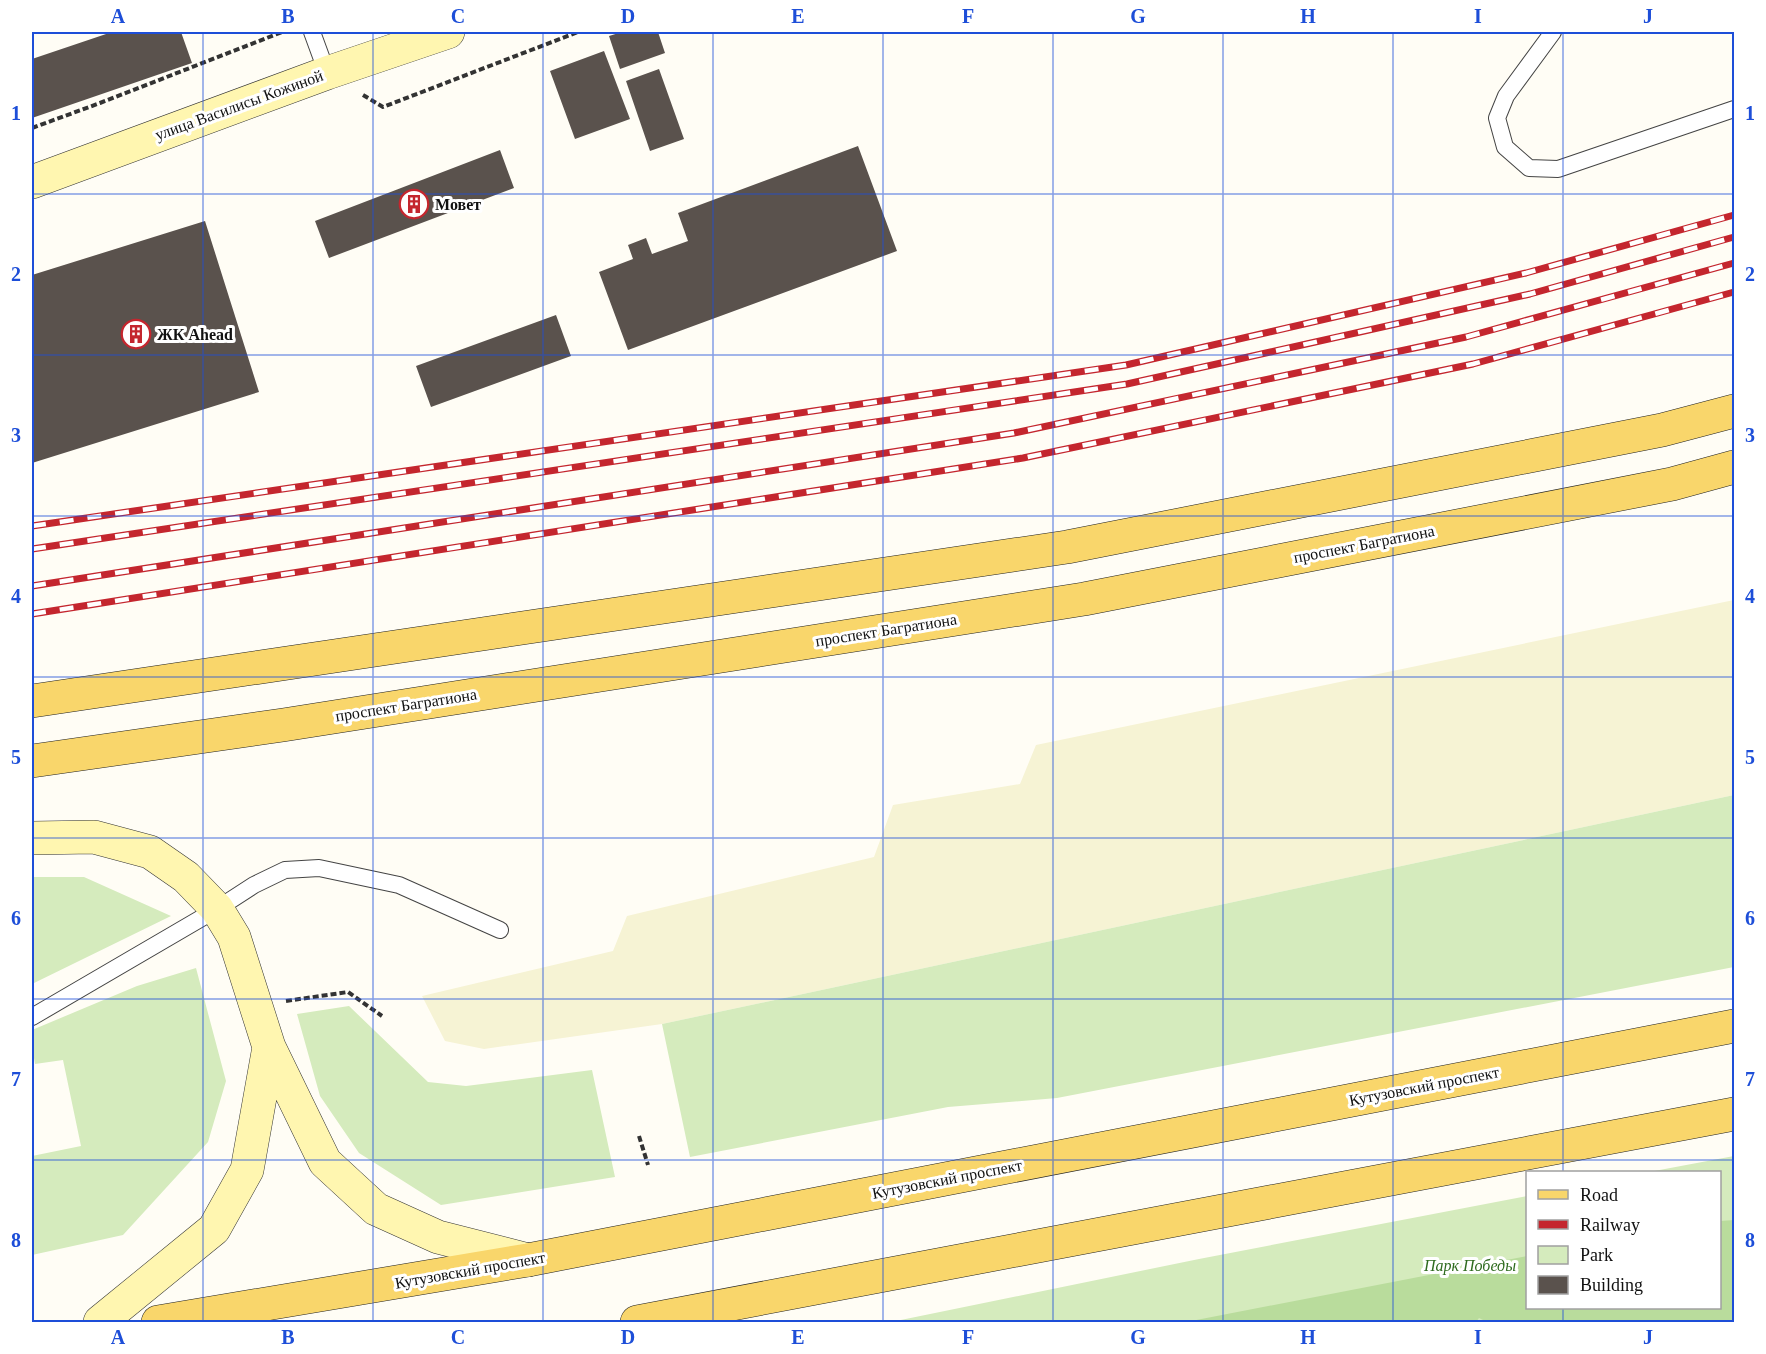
<svg xmlns="http://www.w3.org/2000/svg" width="1766" height="1354" font-family="'Times New Roman',serif">
	<rect width="100%" height="100%" fill="#fffdf5"/>
	<path fill="#f6f3d4" d="M1734,600V795L662,1024L484,1049L445,1041L422,996L613,951L627,916L874,857L893,805L1020,784L1036,745Z"/>
	<path fill="#d5ebbd" d="M1734,795V967L1057,1098L948,1107L690,1157L662,1024Z
		M32,877H84L171,916L32,984Z
		M196,968L226,1081L208,1142L123,1235L32,1255V1156L81,1146L63,1060L35,1064L32,1046V1030L137,986Z
		M349,1006L428,1082L466,1086L592,1070L615,1177L441,1205L359,1153L320,1096L297,1014Z
		M1734,1156V1322H891L1199,1259L1527,1196L1528,1308H1720V1172H1649Z"/>
	<path fill="#b9dc9c" d="M1734,1220V1320L1723,1322H1487L1479,1318L1476,1322H1186L1527,1256L1528,1308H1720V1221Z"/>
	<path fill="#5a524d" d="M112,32H181L192,63L32,118V59Z
		M622,32H658L665,53L620,69L609,36Z
		M604,51L630,119L575,139L550,71Z
		M659,69L684,139L650,151L626,81Z
		M858,146L897,251L628,350L599,272L633,259L628,245L646,238L652,254L688,241L678,213Z
		M500,150L514,188L329,258L315,221Z
		M205,221L259,392L32,463V275Z
		M556,315L571,356L431,407L416,366Z"/>
	<g fill="none" stroke-linecap="round" stroke-linejoin="round">
		<g stroke="#444" stroke-width="18">
			<path id="lane" d="M312,32L327,73
				M1553,32L1506,96L1497,118L1505,147L1529,168L1558,169L1734,109
				M32,1017L217,909L254,885L285,870L319,868L399,885L500,930"/>
		</g>
		<g stroke="#333" stroke-width="34">
			<path id="secondary" d="M32,182L327,73L448,32
				M32,838L94,837L150,852L186,877L217,909L234,937L269,1047L325,1162L376,1209L438,1237L528,1260
				M100,1322L214,1229L247,1170L269,1047"/>
		</g>
		<g stroke="#222" stroke-width="34">
			<path id="primary" d="M32,701L1067,547L1662,430L1734,411
				M32,761L283,725L1084,599L1672,484L1734,467
				M158,1322L528,1260L1734,1026
				M637,1322L1734,1114"/>
		</g>
		<path stroke="#333" stroke-width="4" stroke-dasharray="6 3" stroke-linecap="butt" d="M363,95L383,107L578,32
			M32,128L100,103L282,32
			M286,1001L348,992L382,1016
			M639,1136L648,1165"/>
		<use href="#lane" stroke="#fff" stroke-width="16"/>
		<use href="#secondary" stroke="#fff6b0" stroke-width="33"/>
		<use href="#primary" stroke="#f9d66b" stroke-width="33"/>
		<g stroke="#c4262e" stroke-width="7">
			<path id="rail" d="M32,526L1126,365L1526,273L1734,215
				M32,549L1127,384L1530,294L1734,237
				M32,586L1014,433L1466,337L1734,263
				M32,614L1023,458L1473,364L1734,292"/>
		</g>
		<use href="#rail" stroke="#fff" stroke-width="4.5" stroke-dasharray="14" stroke-linecap="butt"/>
	</g>
	<path fill="none" stroke="#1d4ed8" stroke-width="1.5" stroke-opacity="0.55" d="M203,32V1322M373,32V1322M543,32V1322M713,32V1322M883,32V1322M1053,32V1322M1223,32V1322M1393,32V1322M1563,32V1172M32,194H1734M32,355H1734M32,516H1734M32,677H1734M32,838H1734M32,999H1734M32,1160H1734M1563,1308V1322"/>
	<defs>
		<g id="building-ring" transform="scale(1.5)"><circle r="9.5" fill="#fff" stroke="#c4262e" stroke-width="1.5"/><path d="M-4-6H4V6H1V3H-1V6H-4ZM-2.5-4.3h1.7v1.8h-1.7ZM.8-4.3h1.7v1.8H.8ZM-2.5-1h1.7V.8h-1.7ZM.8-1h1.7V.8H.8Z" fill="#c4262e"/></g>
	</defs>
	<g fill-rule="evenodd">
		<use href="#building-ring" x="414" y="204"/>
		<use href="#building-ring" x="136" y="334"/>
	</g>
	<g text-anchor="middle" dominant-baseline="central" stroke-width="6" stroke-linejoin="round" paint-order="stroke">
		<g font-size="16" fill="#111" stroke="#fff">
			<text transform="translate(239 105) rotate(-20)">улица Василисы Кожиной</text>
			<text transform="translate(1364 544) rotate(-11)">проспект Багратиона</text>
			<text transform="translate(886 630) rotate(-9)">проспект Багратиона</text>
			<text transform="translate(406 705) rotate(-9)">проспект Багратиона</text>
			<text transform="translate(1424 1086) rotate(-11)">Кутузовский проспект</text>
			<text transform="translate(947 1179) rotate(-11)">Кутузовский проспект</text>
			<text transform="translate(470 1270) rotate(-10)">Кутузовский проспект</text>
		</g>
		<g font-size="16" font-weight="bold" fill="#111" stroke="#fff" text-anchor="start">
			<text x="435" y="204">Мовет</text>
			<text x="157" y="334">ЖК Ahead</text>
		</g>
		<g font-size="16" font-style="italic" fill="#2f6b1f" stroke="#fff">
			<text x="1470" y="1265">Парк Победы</text>
		</g>
	</g>
	<rect width="1766" height="1354" fill="none" stroke="#ffffff" stroke-width="66"/>
	<rect x="1526" y="1171" width="195" height="138" fill="#ffffff" stroke="#a0a0a0" stroke-width="1.5"/>
	<rect x="1538" y="1190" width="30" height="9" fill="#f9d66b" stroke="#a0a0a0" stroke-width="1.5"/>
	<text x="1580" y="1201" font-size="18" fill="#111111">Road</text>
	<rect x="1538" y="1220" width="30" height="9" fill="#c4262e" stroke="#a0a0a0" stroke-width="1.5"/>
	<text x="1580" y="1231" font-size="18" fill="#111111">Railway</text>
	<rect x="1538" y="1246" width="30" height="18" fill="#d5ebbd" stroke="#a0a0a0" stroke-width="1.5"/>
	<text x="1580" y="1261" font-size="18" fill="#111111">Park</text>
	<rect x="1538" y="1276" width="30" height="18" fill="#5a524d" stroke="#a0a0a0" stroke-width="1.5"/>
	<text x="1580" y="1291" font-size="18" fill="#111111">Building</text>
	<rect x="33" y="33" width="1700" height="1288" fill="none" stroke="#1d4ed8" stroke-width="2"/>
	<g font-size="20" text-anchor="middle" font-weight="bold" fill="#1d4ed8">
		<text x="118" y="23">A</text>
		<text x="288" y="23">B</text>
		<text x="458" y="23">C</text>
		<text x="628" y="23">D</text>
		<text x="798" y="23">E</text>
		<text x="968" y="23">F</text>
		<text x="1138" y="23">G</text>
		<text x="1308" y="23">H</text>
		<text x="1478" y="23">I</text>
		<text x="1648" y="23">J</text>
		<text x="16" y="120">1</text>
		<text x="1750" y="120">1</text>
		<text x="16" y="281">2</text>
		<text x="1750" y="281">2</text>
		<text x="16" y="442">3</text>
		<text x="1750" y="442">3</text>
		<text x="16" y="603">4</text>
		<text x="1750" y="603">4</text>
		<text x="16" y="764">5</text>
		<text x="1750" y="764">5</text>
		<text x="16" y="925">6</text>
		<text x="1750" y="925">6</text>
		<text x="16" y="1086">7</text>
		<text x="1750" y="1086">7</text>
		<text x="16" y="1247">8</text>
		<text x="1750" y="1247">8</text>
		<text x="118" y="1344">A</text>
		<text x="288" y="1344">B</text>
		<text x="458" y="1344">C</text>
		<text x="628" y="1344">D</text>
		<text x="798" y="1344">E</text>
		<text x="968" y="1344">F</text>
		<text x="1138" y="1344">G</text>
		<text x="1308" y="1344">H</text>
		<text x="1478" y="1344">I</text>
		<text x="1648" y="1344">J</text>
	</g>
</svg>
